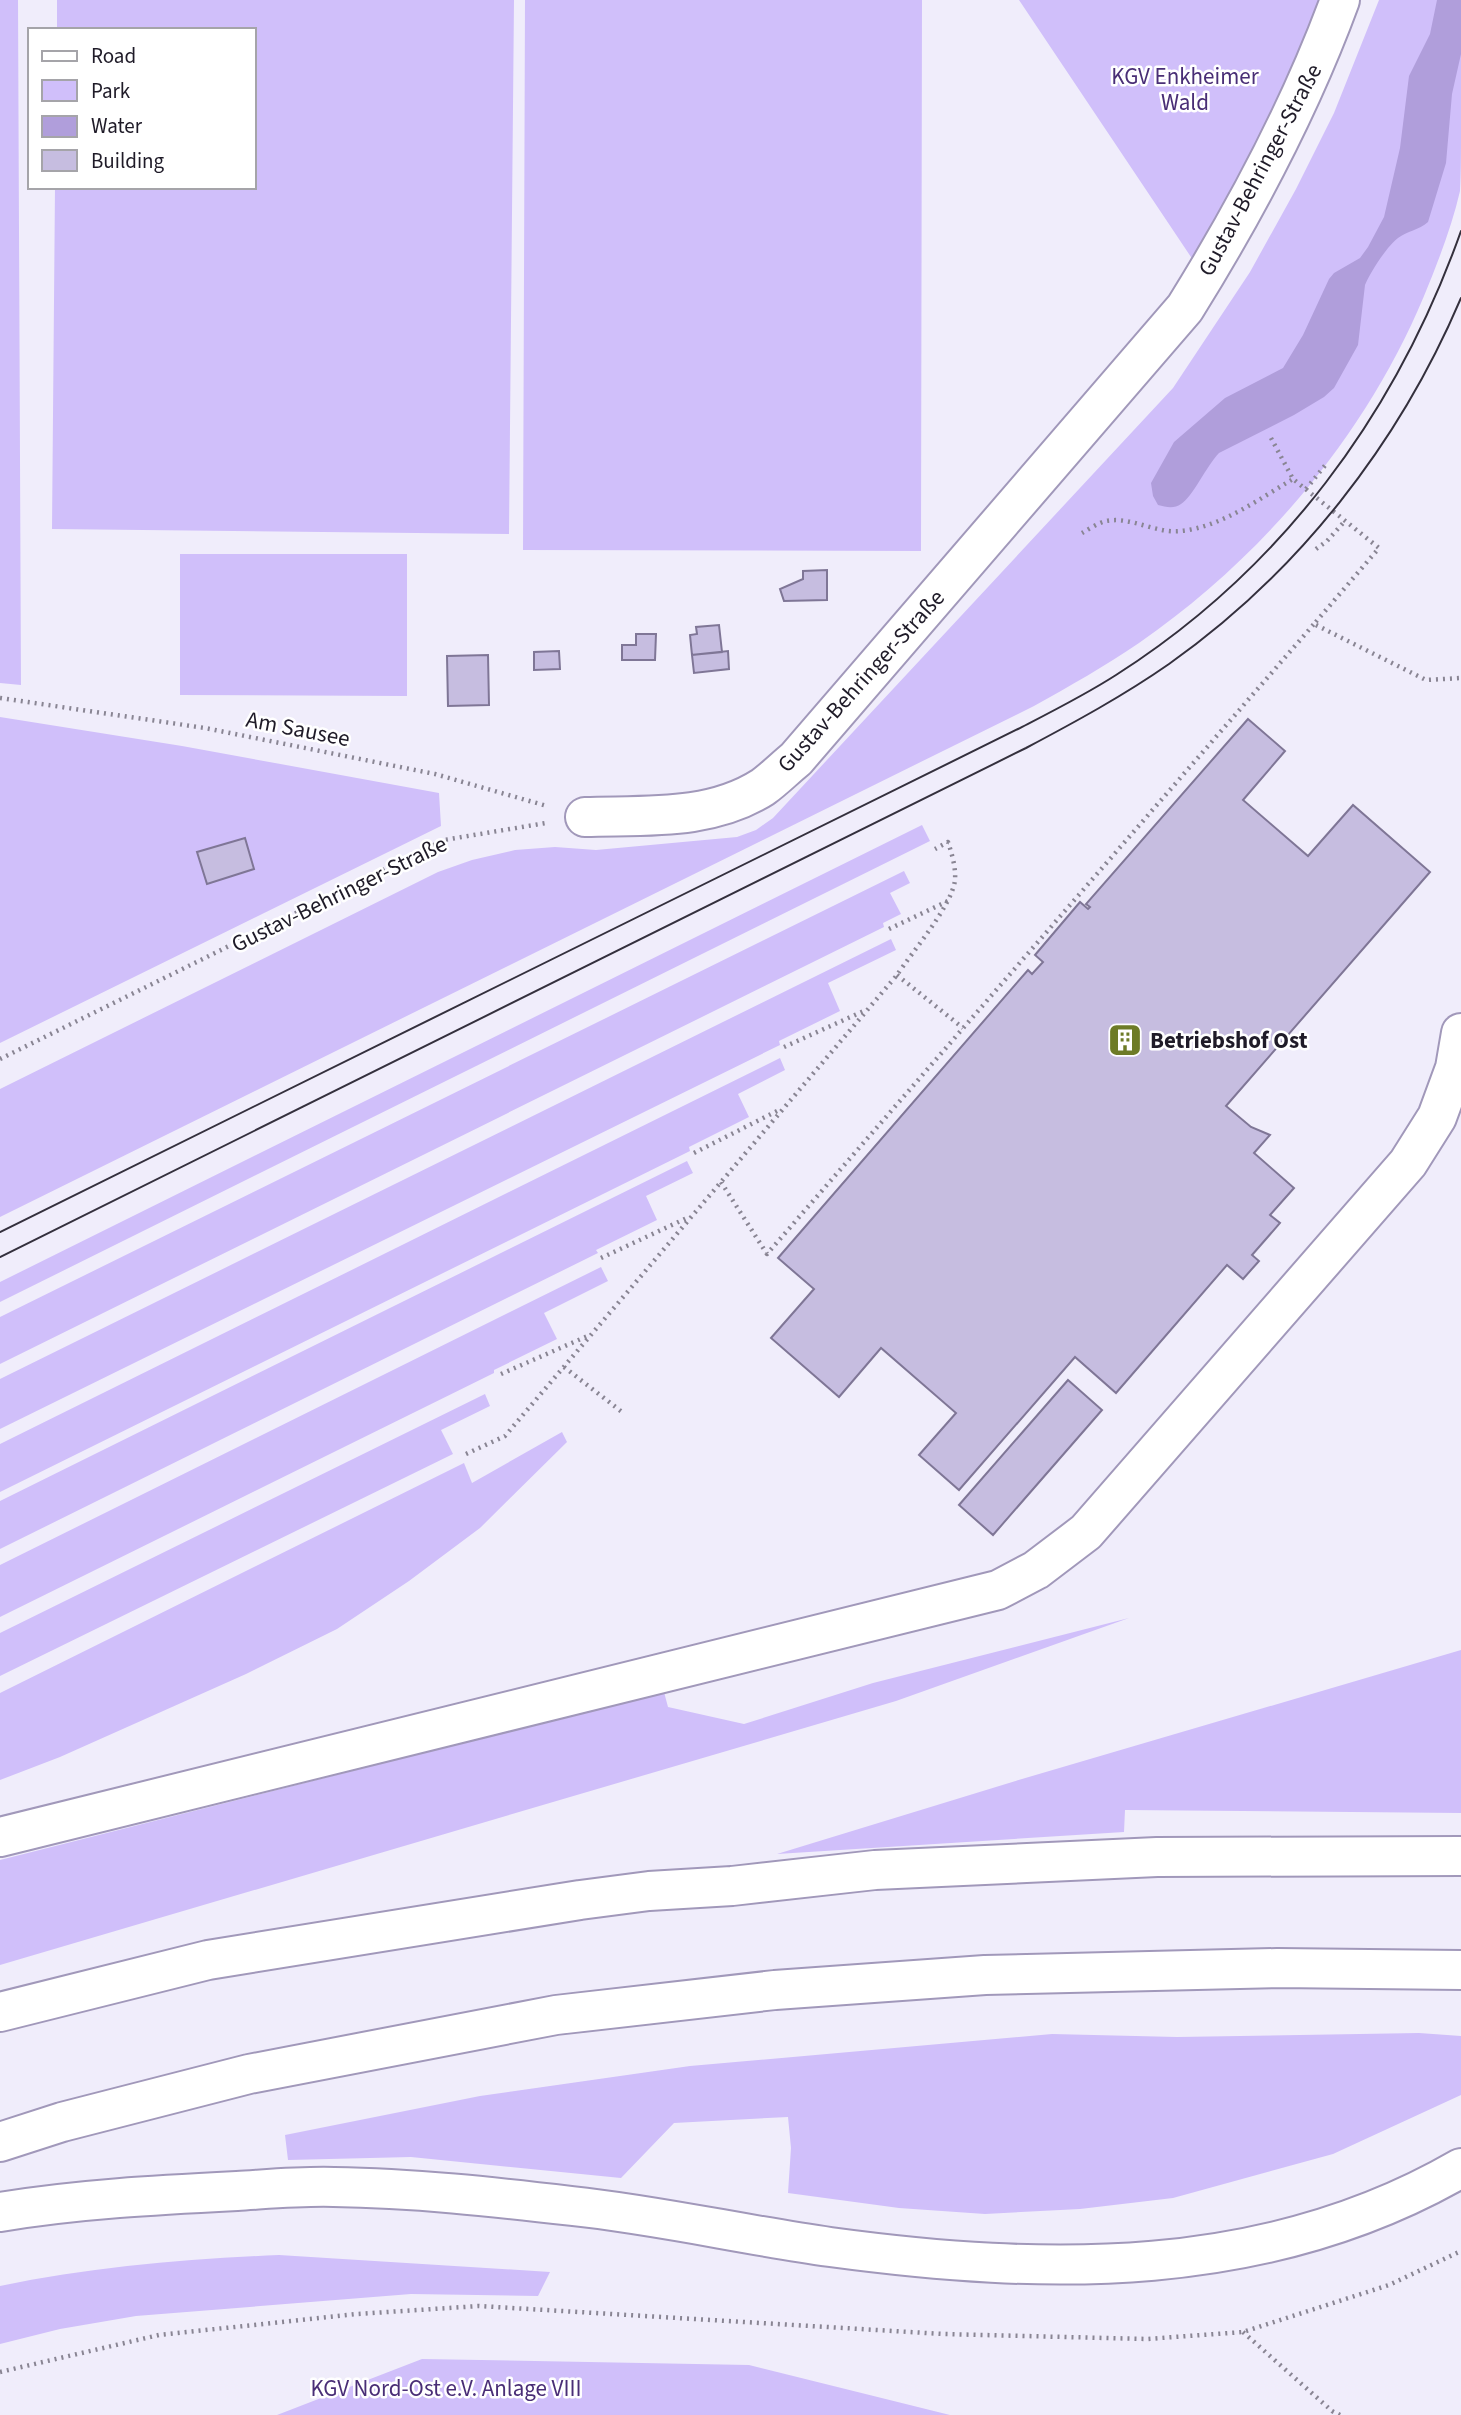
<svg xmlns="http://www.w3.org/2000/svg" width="1461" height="2415" font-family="'Source Sans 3',sans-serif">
	<rect width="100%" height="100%" fill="#f0edfb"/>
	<path fill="#d0bffa" d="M0,0H18L21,685L0,683Z
		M57,0H514L509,534L52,529L55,187H254V30H57Z
		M525,0H922L921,551L523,550Z
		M1019,0H1327L1316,34L1193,260Z
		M1379,0H1461C1461,44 1461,88 1461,132C1461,151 1461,173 1460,191C1452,226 1438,262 1424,296C1366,435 1263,557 1139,643C1105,666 1070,686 1034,706L0,1217V1089L438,872L472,860L515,850L555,847L596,850L737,837L756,830L773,818L1173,388L1250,272L1296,189L1334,113Z
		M180,554H407V696L180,695Z
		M0,717L182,746L439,793L441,826L0,1043Z
		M922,825L930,841L0,1302V1282Z
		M904,871L910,883L890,893L901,914L883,923L884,927L0,1364V1317Z
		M891,939L896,950L828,983L840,1011L779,1041L780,1045L0,1429V1379Z
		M780,1058L785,1070L738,1094L749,1117L689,1147L690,1151L0,1492V1444Z
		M687,1161L693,1173L646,1196L657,1220L596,1250L598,1253L0,1549V1501Z
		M601,1267L608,1281L544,1313L557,1339L494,1370V1373L0,1617V1565Z
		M485,1394L490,1406L441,1430L453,1454L0,1676V1633Z
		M562,1432L567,1442L480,1528L409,1581L337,1629L246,1674L60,1757L0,1780V1693L464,1463L472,1483Z
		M1129,1618L896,1701L0,1965V1860L664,1692L668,1707L744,1724L873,1683Z
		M1461,1650V1813L1125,1810L1124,1832L777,1854L1022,1779Z
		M1419,2033L1461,2036V2095L1333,2154L1173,2198L1080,2209L985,2214L899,2208L788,2193L791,2148L788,2117L674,2123L621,2178L411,2157L288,2160L285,2135L480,2096L690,2066L1052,2034L1177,2037Z
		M279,2255L550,2272L538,2296L411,2294L136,2316L60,2329L0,2344V2286C91,2267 186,2259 279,2255Z
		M422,2359L749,2365L950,2415H277Z"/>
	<path fill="#b09edb" d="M1437,0H1461V54L1452,94L1446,163L1428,222C1419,230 1407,231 1398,238C1387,246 1370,273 1365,285L1358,345L1334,388L1324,397L1294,415L1219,453C1207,465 1192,498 1181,504C1174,509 1166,507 1158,505L1153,496L1151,483L1174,442L1225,398L1283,368L1303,335L1329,279L1334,273L1360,258L1368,247L1384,217L1400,148L1409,76L1430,34Z"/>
	<path fill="#c6bde0" stroke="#7f7696" stroke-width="2" d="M827,570V600L784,601L780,589L803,579V571Z
		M719,625L722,652L692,655L690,635L697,634L696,627Z
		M636,634H656L655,660H622V645H636Z
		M559,651L560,669L534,670V652Z
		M728,651L729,669L694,673L692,655Z
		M488,655L489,705L448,706L447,656Z
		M1248,719L1285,751L1243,800L1308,856L1353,805L1430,872L1226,1106L1251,1127L1270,1135L1254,1153L1294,1188L1270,1215L1280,1223L1252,1255L1259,1261L1243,1279L1227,1265L1116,1393L1075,1357L959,1490L919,1455L956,1413L881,1348L839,1397L771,1338L814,1289L778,1258L1028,970L1032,974L1043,962L1035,955L1080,902L1088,909L1090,907L1086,904Z
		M245,838L254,869L207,884L197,852Z
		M1068,1380L1102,1410L993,1535L959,1505Z"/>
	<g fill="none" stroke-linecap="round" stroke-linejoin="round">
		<g stroke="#a198ba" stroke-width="42">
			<path id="minor" d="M585,817C645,815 710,821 763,787C774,779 785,768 796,759L1185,308C1246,210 1300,109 1340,0
				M0,1837L998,1590L1036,1570L1086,1532L1408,1163L1437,1117L1455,1068L1461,1033"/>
		</g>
		<g stroke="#a198ba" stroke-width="42">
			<path id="highway" d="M0,2012L208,1960L580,1900L649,1891L732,1886L875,1870L1157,1857L1461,1856
				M0,2142L62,2122L249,2074L556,2015L775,1990L985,1975L1277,1968L1461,1970
				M0,2212C79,2199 158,2195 237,2191C270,2189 302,2186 334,2187C413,2188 494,2197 572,2206C658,2215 744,2235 830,2247C1045,2276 1266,2281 1461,2168"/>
		</g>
		<path stroke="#898593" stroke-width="4.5" stroke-dasharray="2 5" stroke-linecap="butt" d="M1271,438L1293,479L1379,548L1314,624L1426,680L1461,678
			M1306,489L1327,463
			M1082,533C1089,529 1098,523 1106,521C1131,516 1156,534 1181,531C1221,527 1259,499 1293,479
			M1316,549L1327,541L1345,521
			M0,698L205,728L435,774L547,806
			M889,929L948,901
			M897,975L963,1028
			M784,1047L866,1010
			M0,1059L444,840L546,823
			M694,1153L781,1109
			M721,1182L767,1254L1314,624
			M601,1258L689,1217
			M564,1367L622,1412
			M501,1374L590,1335
			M466,1454L505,1436L897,975C912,952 952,906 955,880C956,868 952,854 948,842L935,849
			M1243,2332L1332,2411L1340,2415
			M0,2372L159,2335L357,2314L479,2306L943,2334L1147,2339L1243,2332L1389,2285L1461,2251"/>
		<use href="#minor" stroke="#fff" stroke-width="38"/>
		<use href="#highway" stroke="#fff" stroke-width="38"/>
		<path stroke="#34303d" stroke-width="2" d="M0,1232L1018,729C1051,712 1085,695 1116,675C1281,570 1396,414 1461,231
			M0,1257L1026,748C1075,722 1123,696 1169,664C1298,573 1399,444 1461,298"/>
	</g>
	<defs>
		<g id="building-square" transform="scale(1.75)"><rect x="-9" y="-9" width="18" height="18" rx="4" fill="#6d7b27" stroke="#fff"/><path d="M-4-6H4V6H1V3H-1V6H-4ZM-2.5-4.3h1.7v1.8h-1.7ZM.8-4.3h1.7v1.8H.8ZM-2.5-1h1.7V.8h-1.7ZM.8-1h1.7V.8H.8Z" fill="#fff"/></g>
	</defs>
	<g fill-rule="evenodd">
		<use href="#building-square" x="1125" y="1040"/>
	</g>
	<g text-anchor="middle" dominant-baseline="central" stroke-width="5" stroke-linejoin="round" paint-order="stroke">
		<g font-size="23" fill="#492e76" stroke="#fff">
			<text x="1185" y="76">KGV Enkheimer<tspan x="1185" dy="26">Wald</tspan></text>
			<text x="446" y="2388">KGV Nord-Ost e.V. Anlage VIII</text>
		</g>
		<g font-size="23" fill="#1f1b28" stroke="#fff">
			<text transform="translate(1260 170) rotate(-62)">Gustav-Behringer-Straße</text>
			<text transform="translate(861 681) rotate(-48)">Gustav-Behringer-Straße</text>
			<text transform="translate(298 729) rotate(11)">Am Sausee</text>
			<text transform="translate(339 894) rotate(-26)">Gustav-Behringer-Straße</text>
		</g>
		<g font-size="23" font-weight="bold" fill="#1f1b28" stroke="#fff" text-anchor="start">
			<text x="1150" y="1040">Betriebshof Ost</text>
		</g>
	</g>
	<rect x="28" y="28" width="228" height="161" fill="#ffffff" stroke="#a5a4a9" stroke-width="2"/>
	<rect x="42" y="51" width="35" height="10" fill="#ffffff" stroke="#a5a4a9" stroke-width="2"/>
	<text x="91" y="63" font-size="21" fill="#1f1b28">Road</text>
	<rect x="42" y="80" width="35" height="21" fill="#d0bffa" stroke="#a5a4a9" stroke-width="2"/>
	<text x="91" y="98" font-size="21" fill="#1f1b28">Park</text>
	<rect x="42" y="116" width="35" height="21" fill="#b09edb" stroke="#a5a4a9" stroke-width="2"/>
	<text x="91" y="133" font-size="21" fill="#1f1b28">Water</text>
	<rect x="42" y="150" width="35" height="21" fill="#c6bde0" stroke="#a5a4a9" stroke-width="2"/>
	<text x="91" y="168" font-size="21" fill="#1f1b28">Building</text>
</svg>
